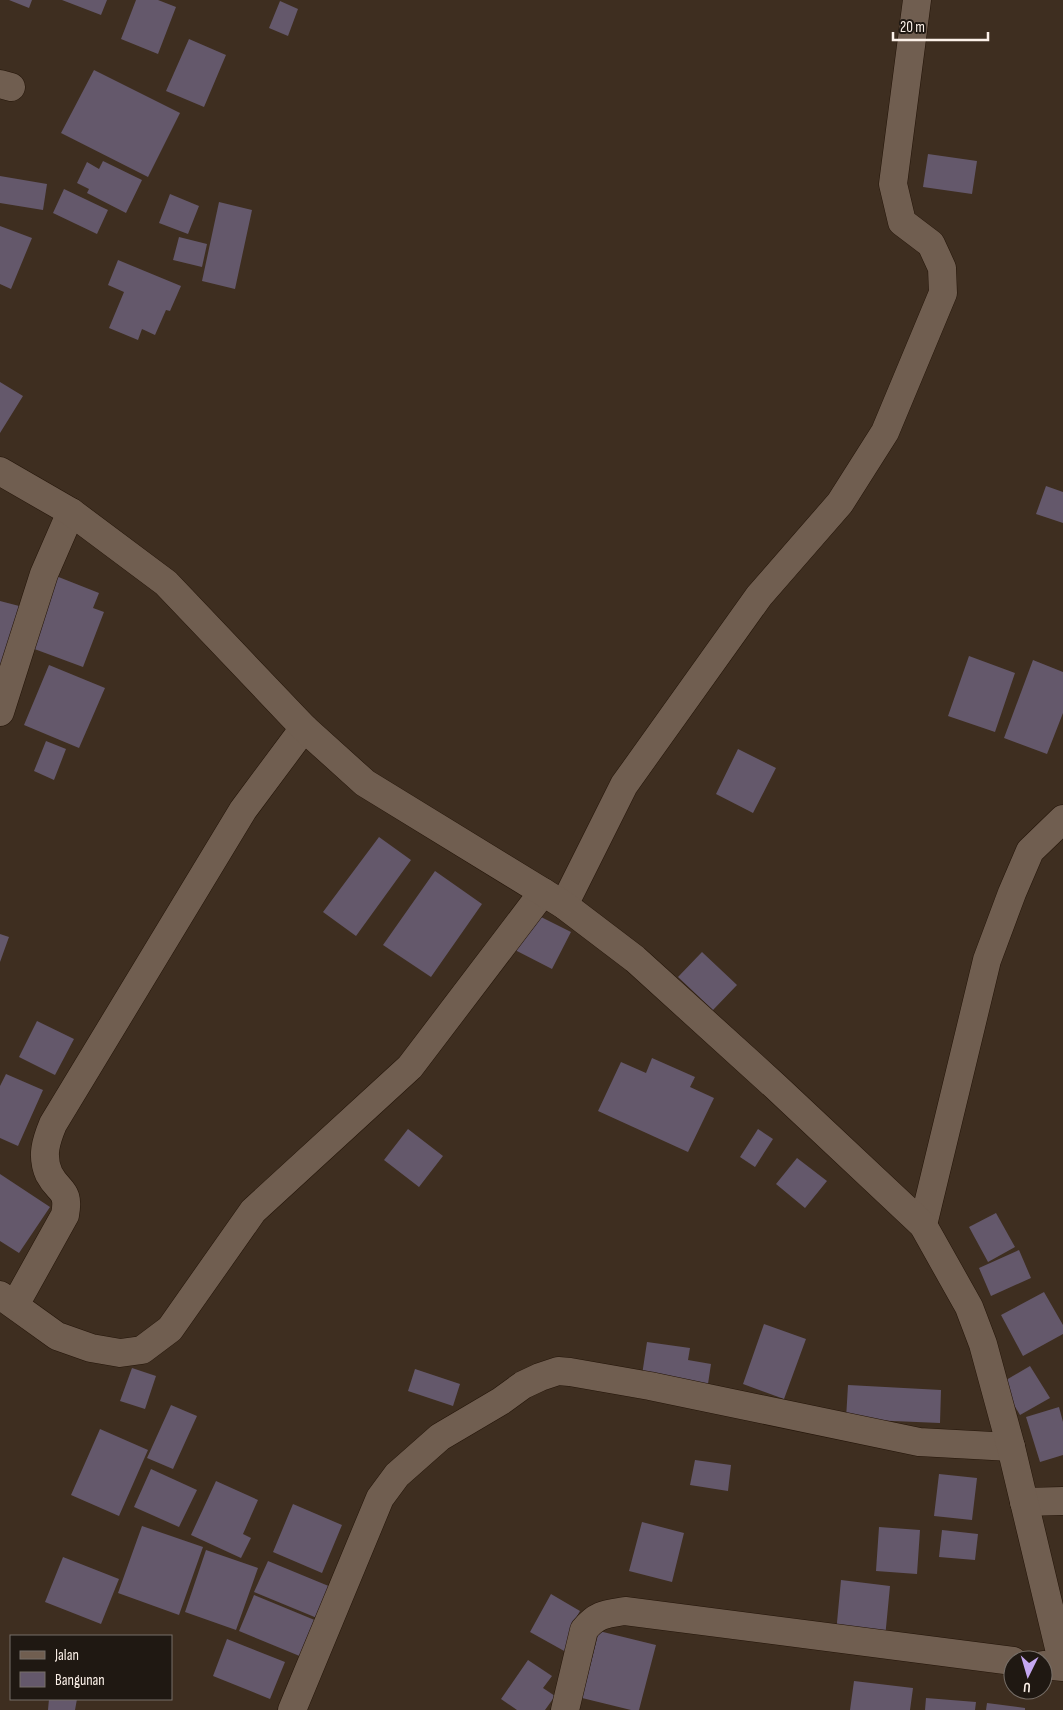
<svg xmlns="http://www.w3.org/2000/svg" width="1063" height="1710" font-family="'Sofia Sans Condensed',sans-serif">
	<rect width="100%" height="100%" fill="#3e2e20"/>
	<path fill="#64586b" d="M9,0H32L29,8Z
		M62,0H107L101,15Z
		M136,0H158L176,7L158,54L121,39Z
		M280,1L298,9L288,36L269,28Z
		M189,39L226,55L204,107L166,91Z
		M94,70L180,113L148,177L61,133Z
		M928,154L977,161L972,194L923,187Z
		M103,161L142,180L126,213L87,193L89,189L77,183L87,162L99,169Z
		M0,176L47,184L43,210L0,203Z
		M64,189L108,210L97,234L53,213Z
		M170,194L199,206L188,234L159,223Z
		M219,202L252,210L235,289L202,281Z
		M0,226L32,238L11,289L0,284Z
		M179,237L207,244L202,267L173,260Z
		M118,260L181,286L170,311L166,310L155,335L142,329L138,340L109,328L124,292L108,285Z
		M0,382L23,396L0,433Z
		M1046,486L1063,492V523L1036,514Z
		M56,576L99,593L93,608L104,612L83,667L29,647Z
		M0,601L23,607L5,667L0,665Z
		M969,656L1015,673L995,732L948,716Z
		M1033,660L1063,672V713L1047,754L1004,738Z
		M49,665L105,688L79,748L24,725Z
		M46,741L66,749L54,780L34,771Z
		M738,749L776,768L753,813L716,794Z
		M379,837L411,860L356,936L323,912Z
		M435,871L482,904L431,977L383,945Z
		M533,913L571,932L552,969L515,950Z
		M0,934L9,937L0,962Z
		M702,952L737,985L713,1010L678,977Z
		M37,1021L74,1039L55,1075L19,1057Z
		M652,1058L695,1077L690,1087L714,1098L688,1152L598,1111L621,1062L646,1073Z
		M6,1074L43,1090L18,1146L0,1138V1086Z
		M408,1129L443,1156L419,1187L384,1160Z
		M758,1129L773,1139L755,1167L740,1157Z
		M797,1158L827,1181L805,1208L776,1184Z
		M0,1174L50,1207L19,1253L0,1241Z
		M996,1213L1015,1247L988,1262L969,1227Z
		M1019,1250L1031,1278L991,1296L979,1268Z
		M1044,1292L1063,1325V1334L1023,1356L1001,1315Z
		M764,1324L806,1339L784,1399L743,1384Z
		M647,1342L690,1348L688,1360L711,1364L708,1384L642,1375Z
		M1030,1366L1050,1398L1020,1415L1001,1383Z
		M132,1368L156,1376L145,1409L120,1401Z
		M415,1369L460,1384L453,1406L408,1391Z
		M848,1385L941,1390L940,1423L846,1419Z
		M171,1405L197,1416L173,1469L147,1458Z
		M1059,1407L1063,1422V1455L1040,1462L1026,1417Z
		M100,1429L148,1450L119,1516L71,1495Z
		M695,1460L731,1465L728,1491L690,1485Z
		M151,1469L197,1490L179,1527L134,1507Z
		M939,1474L977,1478L972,1520L934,1516Z
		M216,1481L258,1500L243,1534L251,1538L241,1558L191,1535Z
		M293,1504L342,1525L322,1573L273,1552Z
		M642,1522L684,1533L672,1582L629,1571Z
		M142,1526L203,1547L179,1615L118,1593Z
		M879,1527L920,1530L917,1574L876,1571Z
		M942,1530L978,1534L975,1560L939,1557Z
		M206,1550L258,1568L236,1630L185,1612Z
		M63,1557L119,1579L101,1624L45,1602Z
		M268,1561L331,1587L317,1618L254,1592Z
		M841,1580L890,1586L885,1638L836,1633Z
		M551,1594L580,1611L576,1618L583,1622L566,1652L530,1632Z
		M254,1595L317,1621L302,1657L239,1631Z
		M599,1631L656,1645L639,1710H631L582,1698Z
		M227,1639L285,1662L270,1699L213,1676Z
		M528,1660L552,1676L543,1688L555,1696L545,1710H517L501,1699Z
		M854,1681L913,1688L910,1710H850Z
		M926,1698L976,1702L975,1710H925Z
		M49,1699H77L75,1710H48Z
		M987,1703L1025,1708V1710H986Z"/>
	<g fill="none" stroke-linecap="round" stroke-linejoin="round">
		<g stroke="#241509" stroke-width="29">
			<path id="minor" d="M0,84L11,87
				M0,712L44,574L71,512
				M564,905L624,785L759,596L840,503L885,432L943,293L942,268L931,244L902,222L893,184L917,0
				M923,1225L987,960L1012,893L1030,851L1063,819
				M0,1295L57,1336L91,1348L120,1353L142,1350L170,1329L253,1211L410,1067L543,892
				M15,1305L65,1215C70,1189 59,1193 49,1174C41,1156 46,1141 53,1124L243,810L304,728
				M1024,1502L1063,1501
				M1043,1665L1063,1667
				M292,1710L380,1498L397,1475L440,1437L501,1401L523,1385L540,1377L558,1371L570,1372L650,1386L919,1442L1011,1447
				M565,1710L584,1630C597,1614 606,1614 625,1611L1013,1661"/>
		</g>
		<g stroke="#241509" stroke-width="29">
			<path id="tertiary" d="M0,471L71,512L166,583L304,728L365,783L564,905L635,959L775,1086L923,1225L969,1307L983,1344L1011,1447L1063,1665"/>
		</g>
		<use href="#minor" stroke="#705e50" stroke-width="28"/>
		<use href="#tertiary" stroke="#705e50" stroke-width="28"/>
	</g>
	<rect x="10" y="1635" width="162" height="65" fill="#1f1812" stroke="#776f68"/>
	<rect x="20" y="1651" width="25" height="8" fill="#705e50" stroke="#776f68"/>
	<text x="55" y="1660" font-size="15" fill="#fcf1e9">Jalan</text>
	<rect x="20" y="1672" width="25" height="15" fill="#64586b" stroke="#776f68"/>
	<text x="55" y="1685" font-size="15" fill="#fcf1e9">Bangunan</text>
	<g transform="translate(1028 1675) rotate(185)"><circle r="24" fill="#1f1812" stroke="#776f68"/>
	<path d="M0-4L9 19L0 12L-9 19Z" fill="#c4a7f1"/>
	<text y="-8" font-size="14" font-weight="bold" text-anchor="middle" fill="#fcf1e9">U</text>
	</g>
	<path d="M893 32v8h95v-8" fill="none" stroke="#fcf1e9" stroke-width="2.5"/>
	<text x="900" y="32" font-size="15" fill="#fcf1e9" stroke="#1f1812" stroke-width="4" paint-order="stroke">20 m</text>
</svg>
